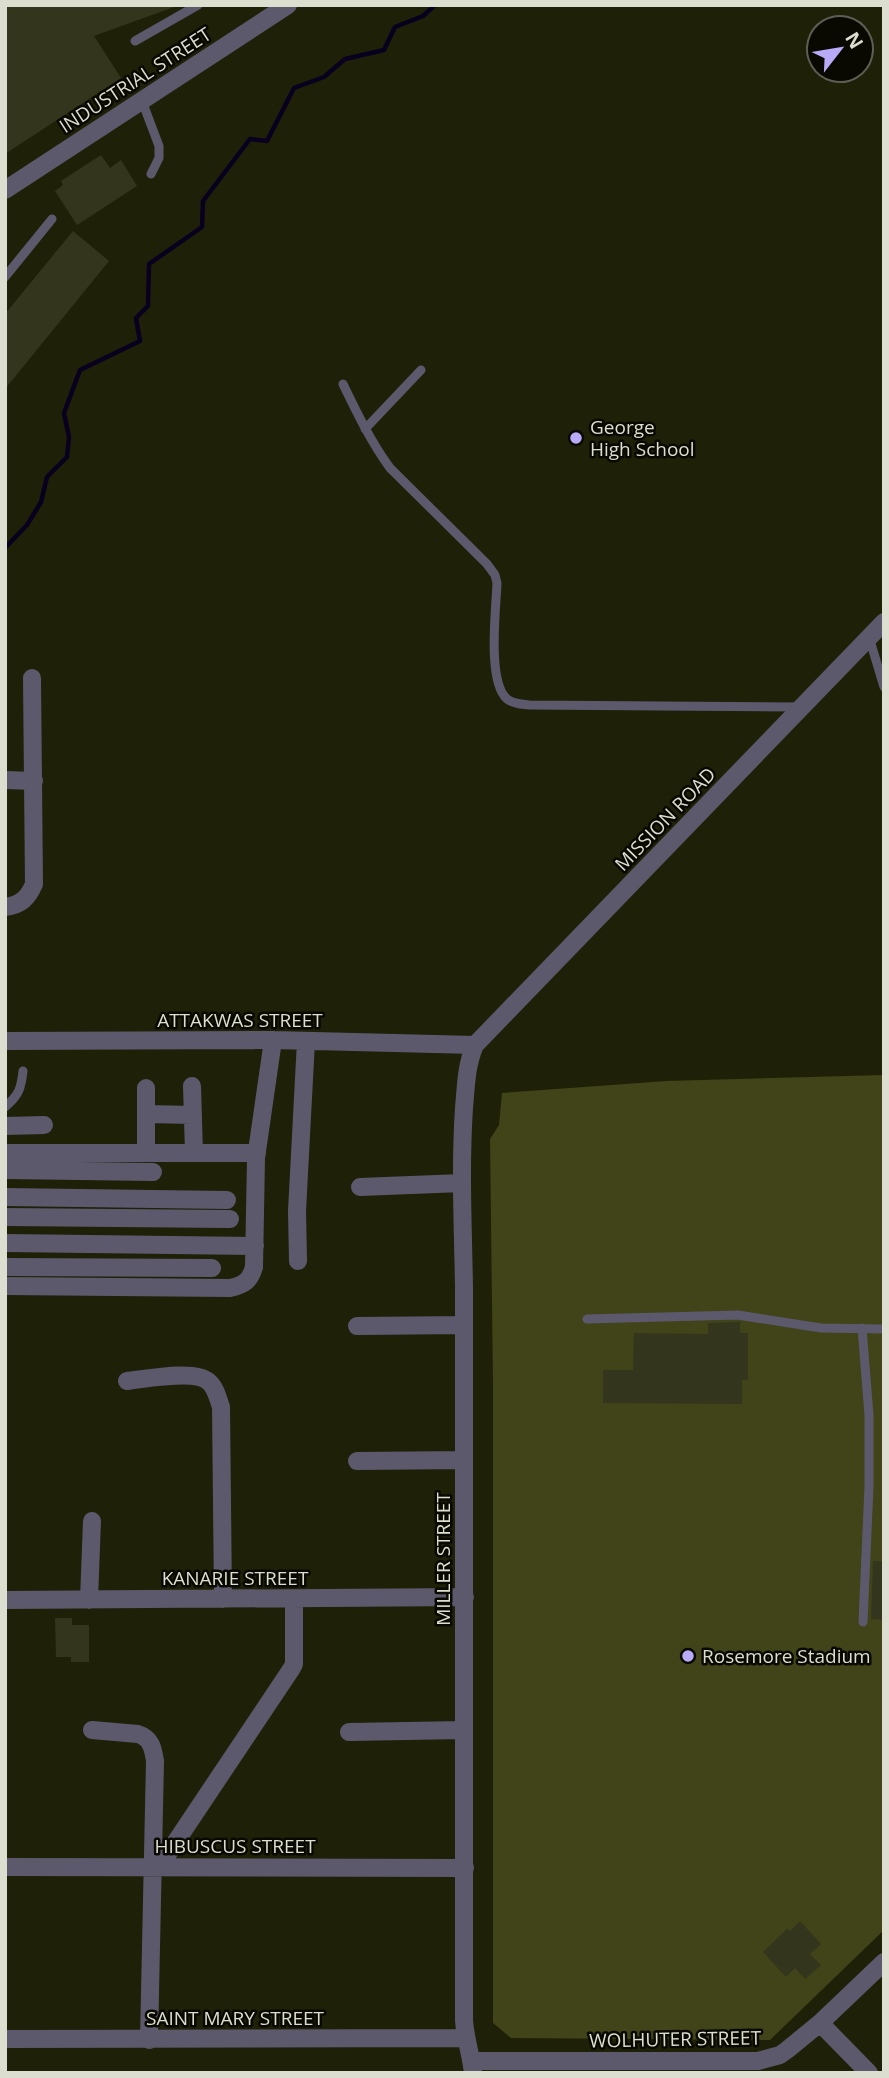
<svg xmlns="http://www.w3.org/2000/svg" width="889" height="2078" font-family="'Open Sans',sans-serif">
	<rect width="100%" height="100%" fill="#1f2008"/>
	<path fill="#404418" d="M884,1075V1930L770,2040L511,2038L493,2023V1385L490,1139L499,1125L502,1093L666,1081Z"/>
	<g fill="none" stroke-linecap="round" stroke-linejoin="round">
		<path stroke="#08001e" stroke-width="4.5" d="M5,548L27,525L41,502L47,477L67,457L69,437L64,413L80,370L140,341L136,318L148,306L149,264L202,227L203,201L250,139L267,141L294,88L324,77L345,59L384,50L395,27L423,16L435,5"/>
	</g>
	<path fill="#33361d" d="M5,5H174V7L94,36L121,78L5,154Z
		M101,155L110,168L121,160L137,186L77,225L55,191L63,185L61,181Z
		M73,231L109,261L5,389V314Z
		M740,1322V1333H748V1380H742V1404L603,1403V1370H633L634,1333L708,1334V1323Z
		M873,1561H884V1620L871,1619Z
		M55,1618H72V1625H89V1662H71V1657H56Z
		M800,1921L821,1944L810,1954L821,1965L805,1979L795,1968L786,1977L763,1952L787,1929L790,1931Z"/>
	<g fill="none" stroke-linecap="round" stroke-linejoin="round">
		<path stroke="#5c596d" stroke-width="9" d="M135,41L198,5
			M142,101L159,146V158L151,174
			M5,277L52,219
			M343,384C357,413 371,442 390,468L487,564L495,575L497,583C496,609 487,682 507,699C513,704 522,704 529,705L799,707
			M365,429L421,370
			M869,637L884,687
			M5,1107C19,1095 21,1089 23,1071
			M587,1319L738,1315L821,1328L884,1329
			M862,1328L869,1415V1487L863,1622"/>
		<path stroke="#5c596d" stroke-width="18" d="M5,190L288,5
			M5,780L34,781
			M5,907C21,905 28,898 34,884L32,678
			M5,1041L273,1040L475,1045
			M192,1086L194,1153
			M146,1088V1152
			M146,1114L193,1115
			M5,1126L44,1125
			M5,1153H257
			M5,1170L153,1172
			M360,1187L462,1183
			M5,1197L227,1200
			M5,1217L230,1219
			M5,1243L255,1246
			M298,1261L297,1211L306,1041
			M5,1267L212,1268
			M5,1286L230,1288C244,1285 250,1281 254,1267L256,1158L273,1040
			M357,1326L464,1325
			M127,1381C146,1379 196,1369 209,1382C216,1388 218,1399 221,1407L223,1599
			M357,1461L464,1460
			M5,1600L465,1597
			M89,1600L92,1521
			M92,1730L138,1734C151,1738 153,1748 155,1761L149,2040
			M349,1732L464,1730
			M5,1867L465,1868
			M159,1867L292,1668L294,1664V1599
			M820,2023L869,2073
			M5,2039L465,2038
			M472,2061H758L780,2055L787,2050L820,2023L884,1962
			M473,2073C471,2054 465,2038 464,2020V1287C463,1227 460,1168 464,1108C466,1087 466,1065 475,1045L884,622"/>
	</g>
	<g fill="#b9abf7" stroke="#090902" stroke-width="2.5">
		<circle cx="576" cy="438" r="7"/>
		<circle cx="688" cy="1656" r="7"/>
	</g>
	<g text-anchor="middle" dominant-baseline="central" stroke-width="5" stroke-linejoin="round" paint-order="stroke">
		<g font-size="19" fill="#dcdecf" stroke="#090902">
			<text transform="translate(135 80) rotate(-33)">INDUSTRIAL STREET</text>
			<text transform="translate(665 819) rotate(-46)">MISSION ROAD</text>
			<text x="240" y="1020">ATTAKWAS STREET</text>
			<text transform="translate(443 1559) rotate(-90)">MILLER STREET</text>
			<text x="235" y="1578">KANARIE STREET</text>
			<text x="235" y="1846">HIBUSCUS STREET</text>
			<text x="235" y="2018">SAINT MARY STREET</text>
			<text transform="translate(675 2039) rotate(-1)">WOLHUTER STREET</text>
		</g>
		<g font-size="19" fill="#dcdecf" stroke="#090902" text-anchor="start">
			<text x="590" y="427">George<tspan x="590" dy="22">High School</tspan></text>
			<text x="702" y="1656">Rosemore Stadium</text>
		</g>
	</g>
	<rect width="889" height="2078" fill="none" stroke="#dcdecf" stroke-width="14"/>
	<g transform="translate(840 49) rotate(59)"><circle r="33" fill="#090902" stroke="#5d5e54" stroke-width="2"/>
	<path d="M0-5L12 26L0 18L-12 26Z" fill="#b9abf7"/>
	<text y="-10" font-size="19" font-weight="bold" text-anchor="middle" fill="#dcdecf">N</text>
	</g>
</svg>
